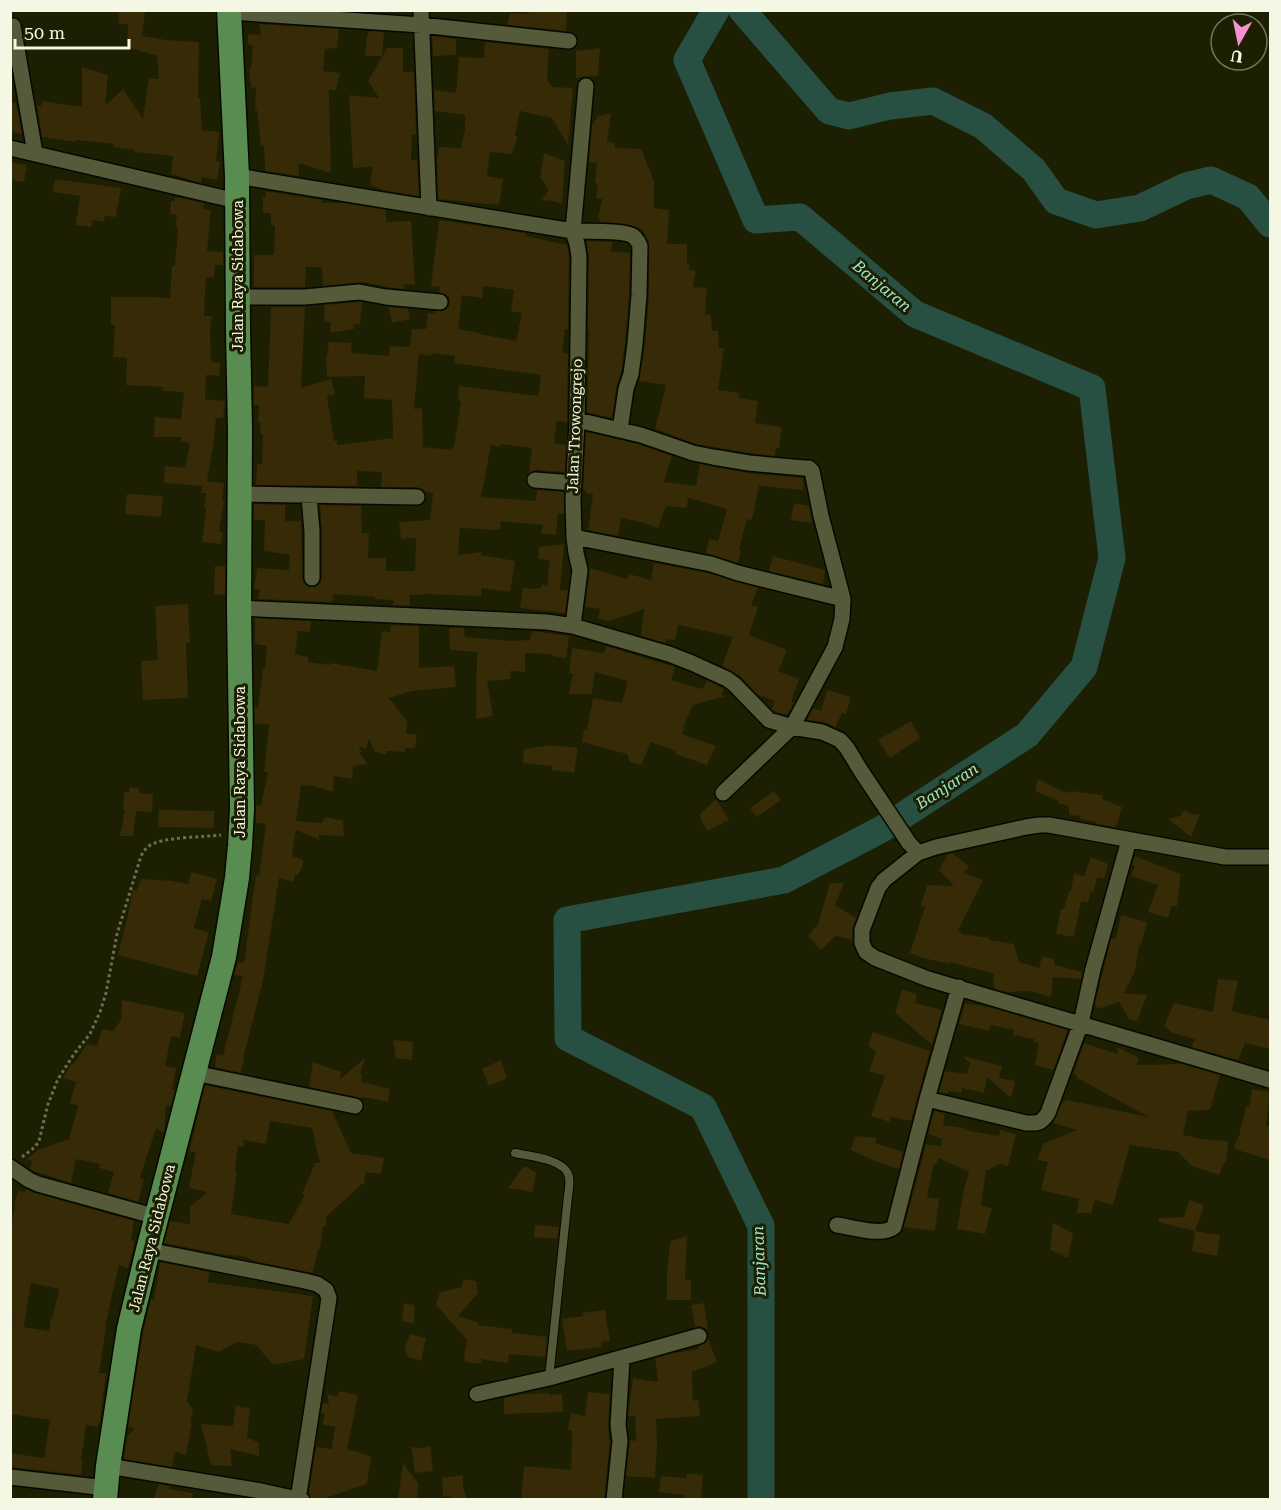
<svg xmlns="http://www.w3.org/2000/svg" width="1281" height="1510" font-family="'Roboto Serif',serif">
	<rect width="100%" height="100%" fill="#1c1f02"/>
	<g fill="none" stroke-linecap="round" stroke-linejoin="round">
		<path stroke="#275042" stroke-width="27" d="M716,10L687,60L756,220L800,217L915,314L1092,388L1112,558L1084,667L1027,735L882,829L784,880L567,920L568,1038L703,1107L761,1226V1500
			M742,10L829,111L849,116L890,106L933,101L983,126L1034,170L1056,201L1096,215L1140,208L1186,186L1211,180L1248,197L1270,224"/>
	</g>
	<path fill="#362a07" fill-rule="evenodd" d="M118,10H136L145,12L142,36L166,40L199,42L198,98H200L202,130L219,132L216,161L220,162L217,180L202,177L201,183L171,174L173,156L134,152L135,150L113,147L114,144L75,140V142L42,137L37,105L41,106L42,101L82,107V67L108,75L105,106L123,89L143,119L149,78L159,79L157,56L127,47L128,24H119Z
		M529,10H567L566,31L507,25L510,13L529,14Z
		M259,24L339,29L337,48L325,49L323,71L340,73L336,90H329L331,173L299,163V176L265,171L264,145H261L257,110H255L256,87L251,88L249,69H251L253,46L248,44V34L261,35Z
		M370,31L384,32L382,56H365L367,36Z
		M432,36L456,39V55L433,56Z
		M485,42L549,49L547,78L552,87L573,88L568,145L552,118L520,111L515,136L518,137L512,154L490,152L487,176L503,179L499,205L438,199L437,160L439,147L461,148L465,130V115L435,111L434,90L456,93L459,57L484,58Z
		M387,48H403V72H414L416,135H412L411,160H417L419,196L387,191L370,185L373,167L353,168L349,95L379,98L368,81Z
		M600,48L598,76H586L576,78V51Z
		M10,102L16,103L22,134L10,132Z
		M611,113L607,142L615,143V148L641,149L654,181V208L669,210L667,244H687V263H689V270L696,271L693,287L707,288L705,315L711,314L712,331H718L719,348H724L718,390L740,393L739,398L758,401L755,423L782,427L779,448H776L775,456L750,453L696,444L655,429L666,385L639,381L645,345L649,296V243L642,229L627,224L601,222L598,217L602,199L596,198L598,183H595L597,162L589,163L592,126L598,116Z
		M544,153L565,161L562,204L553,201L542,200L549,190L540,177Z
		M10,162L27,165L24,182L10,180Z
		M55,179L121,188L116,217L105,216L104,222L92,220L91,227L76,225L80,196L53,192Z
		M265,191L322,200V203H344L386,210V222L411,221L415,285L404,284L405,289L387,287L364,282L323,286L322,267H306L305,287H254V255H274L275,225H271V213H263V197H266Z
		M175,197L204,203L203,209L211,210L207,251L223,252V265H215L214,278L206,277L204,316H212L210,330L211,362L220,363L219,376L206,375L205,399L225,401L223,418H216L213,448L207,481L224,483L222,500L224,501L219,531L223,532L221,544L202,542L206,509L204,508L206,493H201L202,486L164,483L165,466L185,468L190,443L181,441V437H154L155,417L181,419L184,392L163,391V387L126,385L127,358L113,357L115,325H111V297H154L170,298L172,266H175L178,228L175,227L177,215L170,214L171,201H175Z
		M439,220L526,233V236L567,245L569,257L568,329H565L562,352L568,353L567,422L557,421L554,443L566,445L565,472L536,470L529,473L532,448L501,444L500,447L491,445L481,497L536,501L537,490L564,492V514L558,513L556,535L541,534L543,525L501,521L500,530L460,528L458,555L481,552V555L515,561L510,592L481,588V596L422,594V595H410V606L393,605L394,601L392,600L375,599V597L333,594V602L258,599L260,590L254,589L257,568L289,570L290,555L264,551L265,520H254V504L285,505V521H301L302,578L304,583L308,587H316L320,583L322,579V531L320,505L361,506L362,533H369L368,558H386V571H415L416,538L401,539L399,522L430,520L433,493L426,492L422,489L417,487H381L382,472L357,471V486L256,485L257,464H262L263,434H260L261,423H258L259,405H254V386L268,387L271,307H305L301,388L331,379L335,394L327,396L334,441H337V445L393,438L392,400L364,398L365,376L327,377L326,356H327L329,342L352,343L351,353L389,356L390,346L410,347L412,329H426L428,313H435V311H444L448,308L450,303L449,297L445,294L439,292L440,287L431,286ZM484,286L514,290L511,311L522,313L516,341L479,334L480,333L458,329L462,295L482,298ZM432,353L455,356L454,363L541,375L538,396L459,386L458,401H461L454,447H452L451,450L423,447L422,408L414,409L419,354L431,356Z
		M586,241L613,242L611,251L630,253L629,295L625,343L621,372L616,388L612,418L587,412L589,331H588L589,256Z
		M359,302H362L360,325L354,324V329L330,333L331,322H325L324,305Z
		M389,307L408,309L410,319L392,323Z
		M586,432L638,444L672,456L664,482L696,486L700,464L747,473L803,478V490L759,486L752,520L747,519L739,549L741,550L738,563L706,553L709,539L718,541L727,509L688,498L687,508L666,506L658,528L645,523L621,518L618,536L588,530L593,494L586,493V490H583Z
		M127,494L163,496L161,517L125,514Z
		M794,503L809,506L812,523L791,520Z
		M564,544L560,590H568L565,613L520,608L523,588L532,589L541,588L542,584L547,586L550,560L538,559L539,547Z
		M773,556L825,570L823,584L769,571Z
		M654,563L709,573L758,588L751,605L758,607L749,635L787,650L778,671L799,679L791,702L794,703L787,715L774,711L772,709L775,701L757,694L740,676L722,666L733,637L678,625L675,640L667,639L665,643L641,636L644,609L610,621L598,619L600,609L585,607L590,568L627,579L629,574L651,580Z
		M215,566H225V595L214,594Z
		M188,604L190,643H186L188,698L143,700L141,661L158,660L155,606Z
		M255,618L311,621L310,632L298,631L295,654L308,657V662L330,665L331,663L377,671L382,631L390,632L391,625L419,626V668L454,666L456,687L412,691L389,698L407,721L406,734H417L415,748H405V752L387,751L386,755L374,751L369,738L366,749L359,746L361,752L359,751L367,764L353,766L352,779L334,776L333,792L313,786L301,785L296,821L322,823L325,817L343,821L344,836L319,835V840L296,830L292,856L303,860V865L298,875H295L293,882L279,878L263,981L243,1059L244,1060L241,1073L215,1067L217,1054L223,1056L243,976L234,975L238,962L244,963L256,875L259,876L266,824L256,823V805L261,806L268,772H264L269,725L255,723V707L258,708L263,669H265L267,646L255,644Z
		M449,628H464L465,637L510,641L530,640L532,631L569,636L566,658L552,656V654L525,653V672L510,671L511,679L487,681L493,716L476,719L477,652L450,650Z
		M606,646L675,667L671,680L703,689L707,680L724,689L721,695L726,696L693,705L686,720L682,734L716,746L707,765L675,754L676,751L651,742L641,765L630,762L627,754L582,742L584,729L587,730L593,698L622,703L628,681L595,672L592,694H569L573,674L569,673L572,648L604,653Z
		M827,690L851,697L846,714L842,713L835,727L824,722L807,720L813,708L821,711Z
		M911,721L920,738L890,758L878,740Z
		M551,745L578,748L574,773L552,770V766L523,763L524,749Z
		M1038,779L1066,793L1071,791L1103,795L1102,799L1122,807L1116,827L1096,824L1097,822L1080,819V816L1069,815V806L1058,803V801L1035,791Z
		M130,787L139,789V793L153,794L152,812L136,811L133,836H120L125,810H123L124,792H129Z
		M774,791L781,800L757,817L750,808Z
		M716,799L729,820L707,831L699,815Z
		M159,810L214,811V828L158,827Z
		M1185,810L1192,815L1200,814L1191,837L1168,819L1180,816Z
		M952,853L969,866L964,873L983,880L958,931L961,932V934L990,938L989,940L1014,944L1019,962L1039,968L1042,956L1054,959L1055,965L1082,972L1081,979L1053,977L1051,997L1029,991L1008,992L996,989L993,984L994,974L950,962V964L923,958L910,953L925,907L921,905L927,885L954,886L939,870L948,854Z
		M1135,856L1181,874L1177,906H1171L1168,918L1148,912L1158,885L1131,876L1135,866L1132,865Z
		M1091,857L1108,864L1104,879L1097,877L1094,892L1091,891L1088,903L1081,901L1074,937L1056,934L1061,909H1064L1069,891H1071L1074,874L1084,876Z
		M191,872L217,879L211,901L202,899L194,928L209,932L197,976L118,955L127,919L133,889L136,891L142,879L166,881L162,879L188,884Z
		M830,883H844L835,905L856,918L852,930V940L835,936L821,950L808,936L818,924Z
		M1121,915L1147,922L1141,945H1139L1135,971L1124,993L1147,995L1137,1021L1129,1019L1119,1002L1097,1009L1095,1003L1111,939L1116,938Z
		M1218,979L1238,981L1232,1011L1270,1020V1049L1245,1043L1238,1060L1191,1047L1195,1039L1172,1033L1164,1026L1174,1003L1213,1012Z
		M902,989L917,995L915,1003L942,1010L932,1045L895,1013Z
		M122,1000L185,1013L180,1038L171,1036L165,1066L176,1068L172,1090H175L171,1106L166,1105L164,1133L156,1128L140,1178L144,1180L138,1202L108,1193L114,1172L99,1168L100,1164L76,1159L71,1183L34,1171L30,1169L32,1161L27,1159L38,1150L69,1139L78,1106L70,1103L76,1082L63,1078L71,1064L73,1065L87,1044L97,1046L102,1029L113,1031L121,1020Z
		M965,1003L992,1008L1068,1030L1053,1070L1035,1065L1039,1043L1034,1042V1039L1013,1035L1014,1030L990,1025L989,1031L959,1024Z
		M873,1032L930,1051L911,1121L891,1117L890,1122L871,1116L885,1076L869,1071L876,1052L868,1046Z
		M393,1040L413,1042L412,1060L396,1058Z
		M1084,1043L1118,1054L1117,1047L1139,1058L1137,1065L1182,1064L1220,1075L1210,1110L1188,1111L1183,1135L1203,1139L1228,1141L1226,1163H1224L1219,1175L1192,1166L1178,1152L1130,1145L1113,1205L1095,1200L1091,1213H1077L1079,1199L1041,1190L1048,1162L1037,1160L1043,1144L1077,1130L1053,1123L1062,1103L1067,1100L1149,1117L1077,1078V1075L1073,1074Z
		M963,1056L1002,1066L999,1078L1015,1081L1011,1098L987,1077L984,1093L962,1088L961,1093L948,1091V1094L939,1092L945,1071L967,1074L970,1063Z
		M365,1058L360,1074H362L361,1082L390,1089L388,1102L363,1097L360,1098L309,1087L313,1062L341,1072L340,1079Z
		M501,1060L507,1078L489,1086L482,1069Z
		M205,1085L332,1111L351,1153L384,1158L381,1174L366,1172L364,1185L360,1184V1186L326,1217V1227L323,1226L320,1249H318L313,1273L258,1262L243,1256L226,1255L164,1243L170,1221L190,1224V1207L207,1192L189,1188L196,1151L189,1153ZM270,1121L312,1128L320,1163H315L302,1194H305L289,1224L231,1214L237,1171H235L238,1146L243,1147L244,1140L266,1144Z
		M1252,1089L1270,1092L1266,1125L1270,1126V1160L1234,1149L1238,1136H1239L1246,1106L1249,1107Z
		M934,1111L945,1113L943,1125L964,1128L970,1131L999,1136L1000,1130L1016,1134L1008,1166L1000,1164L986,1171L981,1206L992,1208L985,1234L957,1229L964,1189L969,1172L938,1158L937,1164L934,1163L927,1197L939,1199L935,1231L904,1227L926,1144L941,1146L942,1139L928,1134Z
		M855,1136L877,1138L875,1143L903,1152L899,1169L875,1161L851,1150Z
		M523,1167H528L536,1173L533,1192L508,1188Z
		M25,1189L35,1193L134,1221L131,1240L135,1241L128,1268L119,1265L105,1326L106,1327L99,1373H106L100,1422H99L98,1427L86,1425L81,1460H83L81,1475L10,1467V1453L44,1458L50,1420L10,1414V1337L13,1318H10V1231L15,1206L14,1205L18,1191L25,1192ZM31,1283L59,1289L52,1319L51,1318L49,1331L24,1327Z
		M1189,1200L1203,1205V1210L1195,1231L1158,1222L1159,1218L1184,1217Z
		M1053,1223L1073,1233L1068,1258L1050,1250Z
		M535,1225L559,1227L557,1239L534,1237Z
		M1195,1231L1220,1235L1217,1256L1192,1251Z
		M687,1236L685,1280H691V1300H667V1274L670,1241Z
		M160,1262L210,1272L207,1282L313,1296L304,1359L273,1365L256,1345L237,1342L219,1352L196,1345L187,1401L193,1409L190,1423H192L186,1455L175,1452L172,1467L124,1459L127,1437L135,1428L128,1427L143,1332L151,1299L154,1300Z
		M463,1279L476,1281L478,1293L458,1316L477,1322L478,1325L512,1329V1333L547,1337L545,1357L509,1354L508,1363L480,1359L483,1364L465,1362L464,1357L467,1340L436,1305L440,1292L462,1287Z
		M404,1303L415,1305L414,1324L402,1321Z
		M704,1303L708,1329H706L701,1326L695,1327L691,1305Z
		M605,1310L610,1341L601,1342L602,1347L567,1351L562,1319L583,1316L582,1313Z
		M410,1334L426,1338L421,1361L408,1357L405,1348Z
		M708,1338L717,1362L692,1372L693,1401L698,1400L700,1416L656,1419L657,1444L655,1478L626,1476L630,1440L636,1441L635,1416H628L633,1378L658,1382L655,1358L674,1353L699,1349V1346L706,1343Z
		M339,1391L358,1395L347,1450L356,1451L371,1457L367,1484L332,1496H329V1497L322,1500H311L309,1493L316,1447L332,1449L335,1427L322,1424L325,1414L321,1413L323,1403L329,1404L327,1394L338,1397Z
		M588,1392L610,1394L608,1425L609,1439L610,1441L604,1500H521L524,1466L571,1470L572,1431L568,1430L571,1413L585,1416Z
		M550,1393V1395L562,1394L563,1412L504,1414V1398L523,1394Z
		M236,1405L243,1408L250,1407L247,1437L259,1443V1456L230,1449L232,1466L211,1465L201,1424L233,1426Z
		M430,1446L433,1471L415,1473L411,1447L420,1448Z
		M403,1463L418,1483L417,1500H398Z
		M687,1473L703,1475L701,1500H684V1495L659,1492L661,1476L686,1478Z
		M463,1475V1488L468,1500H451V1496L443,1497L442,1478Z
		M159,1484L169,1486V1489L193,1493L192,1500H153Z"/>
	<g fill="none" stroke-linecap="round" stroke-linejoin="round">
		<g stroke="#070900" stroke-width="10">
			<path id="service" d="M515,1153C529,1156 566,1159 569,1177C570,1183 569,1190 568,1196L549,1378"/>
		</g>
		<g stroke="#070900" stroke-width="18">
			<path id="minor" d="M421,10L429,208
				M229,12L421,25L569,41
				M13,26L35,153
				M586,86L573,231C586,232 620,230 631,235C636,237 638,241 640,246L639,295L635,344L631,374L626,389L620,430
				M10,148L237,201
				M237,176L573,231L577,244L579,256L577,420L573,500L574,537L576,553L580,570L573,626L547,622L239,608
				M237,297H305L359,292L386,297L440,302
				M577,420L641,435L693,453L713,457L749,463L804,468H809L812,471L821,516L843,599L842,619L835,647L792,727L723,793
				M535,480L574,483
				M240,494L417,497
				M309,496L312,531V578
				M574,537L711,564L738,573L843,599
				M573,626L669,654L692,663L727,679L734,684L769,720L792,727L822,732L840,740L847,748L861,771L909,843L918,853
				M1270,857H1225L1049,825H1039L1026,827L936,847L918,853L884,880L878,888L862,930V943L866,952L875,958L928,979L1270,1080
				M194,1073L355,1106
				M927,1099L1026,1123C1038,1123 1041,1124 1048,1113L1081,1023L1093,969L1129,840
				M10,1167L29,1180L38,1184L157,1217
				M837,1225C852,1227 882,1237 894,1227L927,1099L959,987
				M148,1250L305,1281L317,1284L326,1290L329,1298L298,1500
				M477,1394L549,1378L699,1336
				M108,1466L261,1491L302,1500
				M10,1477L106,1488
				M614,1500L620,1441L618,1425L622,1359"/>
		</g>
		<g stroke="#070900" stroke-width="27">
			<path id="trunk" d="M105,1500L108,1466L129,1329L148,1250L224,957L237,878L240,845L242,809L239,608L240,430L238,330L237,176L229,10"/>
		</g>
		<path stroke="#6a6e54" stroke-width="3" stroke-dasharray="3 3" stroke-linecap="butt" d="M22,1157L35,1147L39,1141L48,1104L58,1079L74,1054L90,1034L100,1012L106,993L117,934L141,856C144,850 148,845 155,843C170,837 203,837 221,835"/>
		<use href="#service" stroke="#555a3b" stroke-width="8"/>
		<use href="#minor" stroke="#555a3b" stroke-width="15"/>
		<use href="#trunk" stroke="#598c50" stroke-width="24"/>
	</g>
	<g text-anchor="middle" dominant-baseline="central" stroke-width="6" stroke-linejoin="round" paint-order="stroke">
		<g font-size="15" fill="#f3f7e4" stroke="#1c1f02">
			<text transform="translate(238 276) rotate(-90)">Jalan Raya Sidabowa</text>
			<text transform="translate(575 426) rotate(-88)">Jalan Trowongrejo</text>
			<text transform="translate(240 762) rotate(-90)">Jalan Raya Sidabowa</text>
			<text transform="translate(152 1238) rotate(-76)">Jalan Raya Sidabowa</text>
		</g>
		<g font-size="16" font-style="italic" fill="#9de7cc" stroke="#1c1f02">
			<text transform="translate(882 286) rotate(40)">Banjaran</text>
			<text transform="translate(947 786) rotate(-33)">Banjaran</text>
			<text transform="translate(759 1261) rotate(-92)">Banjaran</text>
		</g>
	</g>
	<rect width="1281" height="1510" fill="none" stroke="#f3f7e4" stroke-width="24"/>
	<g transform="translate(1239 42) rotate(189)"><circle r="28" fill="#1c1f02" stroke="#72755c" stroke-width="1.5"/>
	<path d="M0-4.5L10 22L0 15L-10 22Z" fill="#f591d2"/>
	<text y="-9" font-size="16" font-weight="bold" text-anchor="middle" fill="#f3f7e4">U</text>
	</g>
	<path d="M15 39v9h114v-9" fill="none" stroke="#f3f7e4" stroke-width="3"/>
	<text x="24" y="39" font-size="18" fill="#f3f7e4" stroke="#1c1f02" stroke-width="4.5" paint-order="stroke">50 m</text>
</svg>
